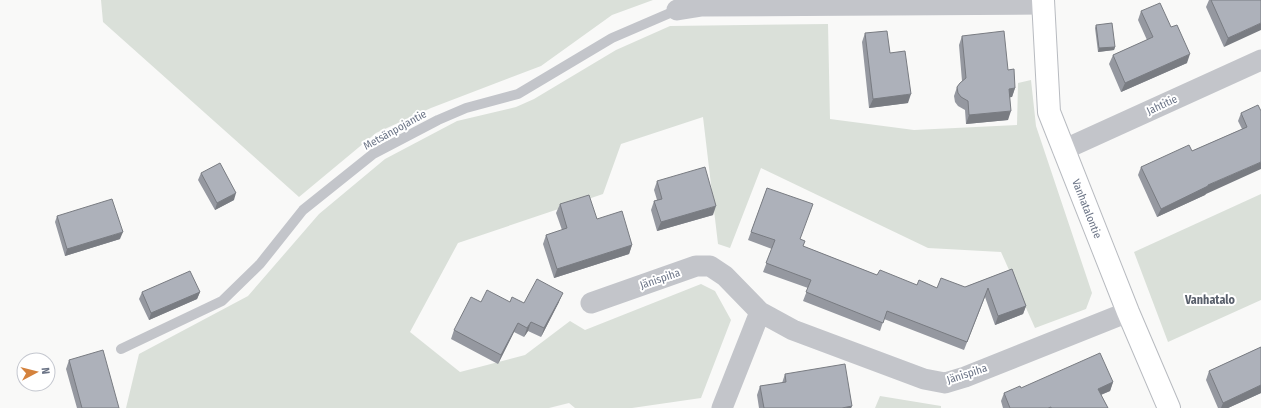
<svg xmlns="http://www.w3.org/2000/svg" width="1261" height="408" font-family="'Fira Sans Condensed',sans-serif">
	<rect width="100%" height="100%" fill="#f9f9f8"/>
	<path fill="#dae0d9" d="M101,0H653L612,15L541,66L431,108L376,133L299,197L103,22Z
		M828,24L830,119L914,130L1017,125L1018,83L1031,80L1036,126L1092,293L1086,309L1035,328L1001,252L928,248L761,168L730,248L718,244L703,117L621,144L603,194L458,243L410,332L460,372L525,355L570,321L585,330L701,284L715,291L731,320L701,398L632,408H575L569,403L549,408H126L139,354L248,296L319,214L385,159L457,121L516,107L534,99L616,50L670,26Z
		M1261,194V300L1168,342L1134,252Z
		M880,396L941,406V408H875Z"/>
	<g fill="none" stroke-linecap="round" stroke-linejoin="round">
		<g stroke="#b8bbc0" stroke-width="24">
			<g id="secondary">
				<path id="s1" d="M1043,0L1049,112L1128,312L1169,408"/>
			</g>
		</g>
		<path stroke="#c3c5ca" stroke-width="10" d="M121,349L222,301L260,264L303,210L373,154L438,120L466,108L518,94L612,38L677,10"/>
		<path stroke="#c3c5ca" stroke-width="21" d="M677,10L702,6L1043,4
			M1063,150L1261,60
			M591,303L696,266H710L725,276L760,312L793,330L924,379L945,383L965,377L1128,312
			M722,408L760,312"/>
		<use href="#secondary" stroke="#fff" stroke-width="22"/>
	</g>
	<path fill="#9598a0" d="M1209,0H1261L1224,47L1206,7Z
		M1141,11L1187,63L1121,92L1109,64L1113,55L1147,40L1138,20Z
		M1096,25L1115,47L1114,50L1098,52L1095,28Z
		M865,33L890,53L908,103L869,108L862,42Z
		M962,36L1008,70L1015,88L1012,97H1010L1008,120L966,124L965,110L958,106L955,102L954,96L957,87L962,81L959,45Z
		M1261,111L1205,195L1157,217L1138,175L1141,167L1192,151L1242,129L1238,121L1241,113Z
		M201,173L234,200L215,210L198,180Z
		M657,181L713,215L657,231L651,210L654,201L657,200L654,190Z
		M767,188L800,239L803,246L877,275L917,285L937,288L965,287L1012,269L1026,306L1023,314L995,325L985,297L964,350L884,319L880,331L803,301L808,288L763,272L772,249L748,240Z
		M560,204L597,219L632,245L629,254L554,278L543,244L546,235L562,230L556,213Z
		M57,216L120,239L65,256L55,222Z
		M142,292H200L197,299L149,320L139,299Z
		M510,302L524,303L559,302L541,337L528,331L524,337L514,332L498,364L451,339L454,330Z
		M1261,347V393L1228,408H1218L1206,380L1209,371Z
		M69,360L118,408H77L66,369Z
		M785,374L852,406L851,408H759L757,395L760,386L782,383Z
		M1113,382L1110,391L1101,395L1108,408H1003L1001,401L1004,393L1021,388Z"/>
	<path fill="#797c82" d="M1261,23V30L1224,47L1228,38Z
		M1115,47L1114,50L1098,52L1099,48Z
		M1190,54L1187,63L1121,92L1125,83Z
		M1015,88L1012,97L1005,98L1009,89Z
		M911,94L908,103L869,108L873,99Z
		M1011,111L1008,120L966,124L969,115Z
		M1261,162V169L1206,194L1205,195L1157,217L1161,209L1208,185Z
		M236,193L234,200L215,210L217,203Z
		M716,206L713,215L657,231L661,222Z
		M123,232L120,239L65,256L67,249Z
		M632,245L629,254L554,278L557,269Z
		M200,292L197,299L149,320L151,313Z
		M563,293L559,302L541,337L544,328Z
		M1026,306L1023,314L995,325L998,316Z
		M531,322L528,331L524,337L527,328Z
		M518,323L514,332L498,364L501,355Z
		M1113,382L1110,391L1095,397L1098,389Z
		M1261,385V393L1228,408H1221L1223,403Z
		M852,406L851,408H842Z"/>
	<path fill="#adb1ba" stroke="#797c82" d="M1211,0H1261V23L1228,38Z
		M1160,3L1171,27L1177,25L1190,54L1125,83L1113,55L1153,37L1141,11Z
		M1112,23L1115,47L1099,48L1096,25Z
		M887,31L890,53L905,51L911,94L873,99L865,33Z
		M1004,31L1008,70L1014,69L1015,88L1009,89L1011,111L969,115L968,101L961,97L958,93L957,87L960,83L966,78L962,36Z
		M1258,105L1261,111V162L1208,185V186L1161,209L1141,167L1189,145L1192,151L1247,127L1241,113Z
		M220,163L236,193L217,203L201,173Z
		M705,167L716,206L661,222L654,201L662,199L657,181Z
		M767,188L813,204L800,239L805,241L803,246L877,275L880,270L917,285L919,280L937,288L941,278L965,287L1012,269L1026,306L998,316L988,288L967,342L887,311L883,323L806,292L811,280L766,263L775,240L751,232Z
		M589,195L597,219L622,211L632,245L557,269L546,235L567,228L560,204Z
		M112,199L123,232L67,249L57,216Z
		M190,271L200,292L151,313L142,292Z
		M537,279L563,293L544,328L531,322L527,328L518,323L501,355L454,330L471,297L481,302L487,290L510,302L512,297L524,303Z
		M1261,347V385L1223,403L1209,371Z
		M103,350L119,408H82L69,360Z
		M1100,353L1113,382L1098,389L1108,408H1051V407L1048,408H1010L1004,393L1020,386L1021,388Z
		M845,364L852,406L842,408H764L760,386L786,382L785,374Z"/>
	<g text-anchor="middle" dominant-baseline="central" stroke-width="4" stroke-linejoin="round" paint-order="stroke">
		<g font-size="11" fill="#6b7486" stroke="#fff">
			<text transform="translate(1162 105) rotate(-25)">Jahtitie</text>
			<text transform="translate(395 130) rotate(-29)">Metsänpojantie</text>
			<text stroke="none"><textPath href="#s1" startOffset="216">Vanhatalontie</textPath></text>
			<text transform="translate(660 279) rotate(-19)">Jänispiha</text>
			<text transform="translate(967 374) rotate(-18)">Jänispiha</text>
		</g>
		<g font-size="12" font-weight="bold" fill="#585f6b" stroke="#fff">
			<text x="1210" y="300">Vanhatalo</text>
		</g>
	</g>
	<g transform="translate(36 372) rotate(83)"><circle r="19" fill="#ffffff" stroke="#c4c7cf"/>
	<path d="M0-3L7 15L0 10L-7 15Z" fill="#d4823d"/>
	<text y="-6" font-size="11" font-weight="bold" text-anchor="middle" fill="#6b7486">N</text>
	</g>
</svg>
